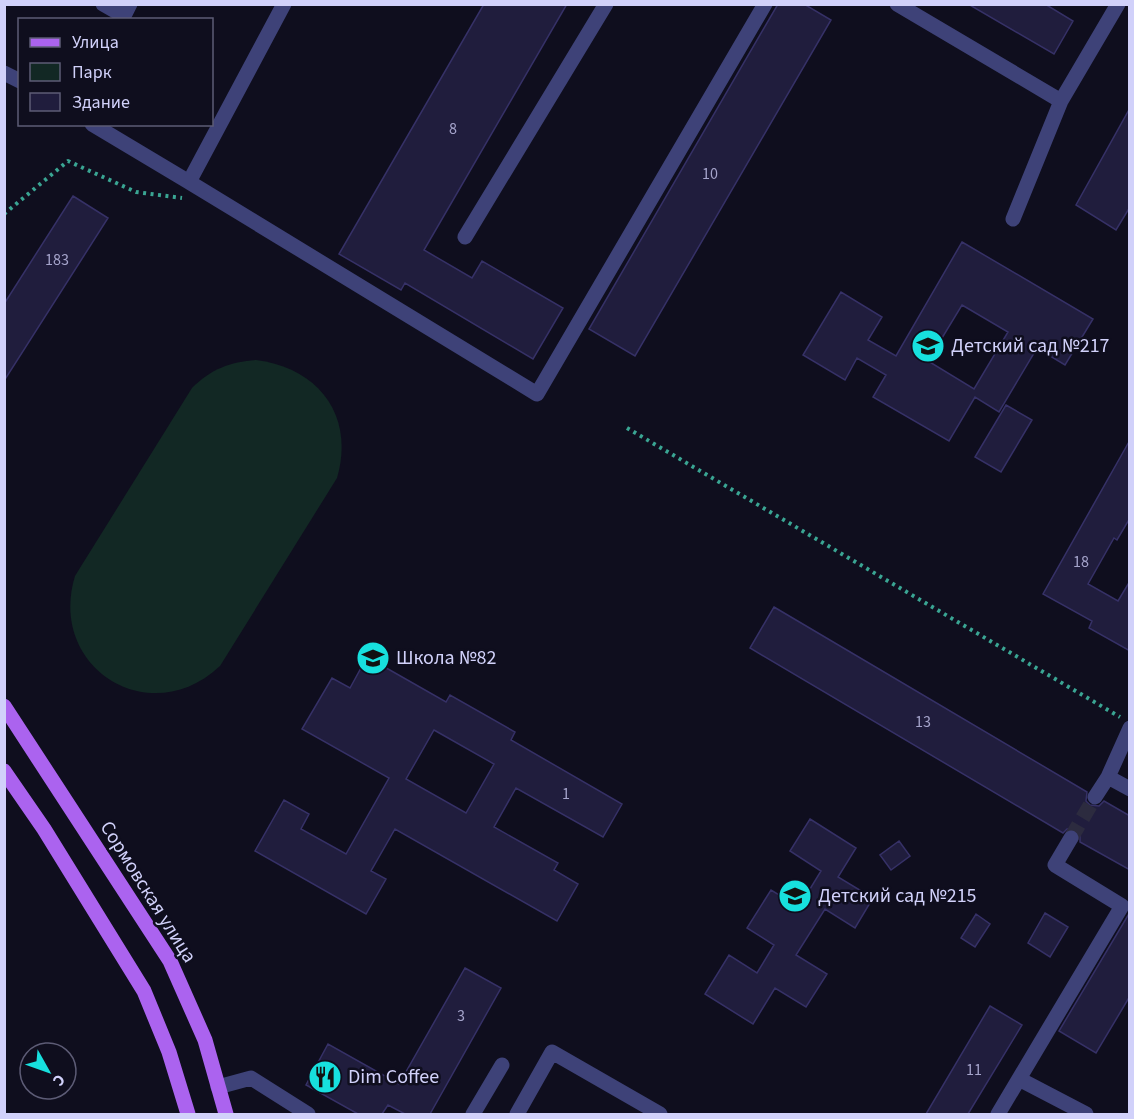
<svg xmlns="http://www.w3.org/2000/svg" width="1134" height="1119" font-family="'Source Sans 3',sans-serif">
	<rect width="100%" height="100%" fill="#0f0e1e"/>
	<path fill="#122824" d="M256,360C319,368 355,416 337,478L220,666C150,732 47,668 75,576L192,388C211,369 230,362 256,360Z"/>
	<path fill="#201d3d" stroke="#363167" stroke-width="1.5" fill-rule="evenodd" d="M484,4H567L424,250L472,278L482,261L563,308L533,359L405,283L401,290L339,254Z
		M778,4H804L831,20L635,356L589,329Z
		M968,4H1045L1073,21L1054,54Z
		M1130,108V207L1116,230L1076,205Z
		M73,196L108,218L4,381V304Z
		M962,242L1093,319L1065,365L1037,348L999,412L975,397L949,441L873,397L886,375L857,358L845,380L803,355L841,292L882,317L868,340L896,356ZM962,305L1008,332L974,389L928,361Z
		M1006,405L1032,420L1001,472L975,457Z
		M1130,440V518L1117,540L1114,538L1088,584L1118,601L1130,581V651L1089,628L1092,621L1043,594Z
		M774,607L1087,792L1086,801L1090,805L1099,806L1104,801L1130,816V870L1080,842V834L1075,829H1067L1063,833L750,648Z
		M367,657L446,702L450,695L515,732L511,740L622,804L603,837L516,788L494,827L558,863L554,870L578,884L557,921L395,829L371,871L386,879L366,914L255,851L284,800L309,814L301,829L346,854L389,778L302,729L332,678L350,688ZM434,730L494,764L466,813L406,779Z
		M810,819L856,848L838,877L873,898L855,928L825,909L796,955L827,974L806,1007L775,988L753,1024L705,994L729,955L757,973L774,945L747,928L771,890L799,907L821,871L790,851Z
		M899,841L910,856L891,870L880,855Z
		M1130,912V996L1096,1053L1059,1031Z
		M1045,913L1068,927L1050,957L1028,943Z
		M976,914L990,924L975,947L961,938Z
		M465,968L501,988L430,1114H405L388,1105L382,1114H358L306,1085L328,1044L399,1084Z
		M990,1006L1022,1025L968,1114H926Z"/>
	<g fill="none" stroke-linecap="round" stroke-linejoin="round">
		<path stroke="#2c2b3f" stroke-width="15" stroke-dasharray="15 8" stroke-linecap="butt" d="M1071,838L1095,797"/>
		<path stroke="#3aa593" stroke-width="4" stroke-dasharray="3 4.5" stroke-linecap="butt" d="M4,214L68,161L136,192L182,198
			M627,428L1120,717"/>
		<path stroke="#3e4278" stroke-width="15" d="M103,4L124,16L130,4
			M897,4L1061,101
			M4,73L20,81
			M92,124L189,182L284,4
			M189,182L537,394L765,4
			M1013,219L1061,101L1118,4
			M465,237L606,4
			M1108,777L1130,789
			M1095,797L1108,777L1130,728
			M1019,1079L1086,1114
			M218,1087L251,1078L308,1114
			M473,1114L502,1065
			M517,1114L552,1052L660,1114
			M998,1114L1122,906L1055,865L1071,838"/>
		<path stroke="#ab63ef" stroke-width="15" d="M4,706L170,961L205,1040L226,1114
			M4,771L44,829L144,991L169,1052L188,1114"/>
	</g>
	<defs>
		<g id="school-disc" transform="scale(1.725)"><circle r="9.5" fill="#17e0de" stroke="#0f0e1e"/><path d="M0-5L7-2L0 1L-7-2ZM-4 1L0 2.5L4 1V4Q0 6-4 4Z" fill="#111"/></g>
		<g id="restaurant-disc" transform="scale(1.725)"><circle r="9.5" fill="#17e0de" stroke="#0f0e1e"/><path d="M-5-6h1v4h1v-4h1v4h1v-4h1v5L-1.5 .5V6h-2V.5L-5-1ZM5-6V6H3V1.5H1.5Q1.5-4 5-6Z" fill="#111"/></g>
	</defs>
	<g fill-rule="evenodd">
		<use href="#school-disc" x="928" y="346"/>
		<use href="#school-disc" x="373" y="658"/>
		<use href="#school-disc" x="795" y="896"/>
		<use href="#restaurant-disc" x="325" y="1077"/>
	</g>
	<g text-anchor="middle" dominant-baseline="central" stroke-width="5" stroke-linejoin="round" paint-order="stroke">
		<g font-size="16" fill="#a5a4cb">
			<text x="453" y="129">8</text>
			<text x="710" y="174">10</text>
			<text x="57" y="260">183</text>
			<text x="1081" y="562">18</text>
			<text x="923" y="722">13</text>
			<text x="566" y="794">1</text>
			<text x="461" y="1016">3</text>
			<text x="974" y="1070">11</text>
		</g>
		<g font-size="20" fill="#d1d1fa" stroke="#0f0e1e" text-anchor="start">
			<text x="951" y="346">Детский сад №217</text>
			<text x="396" y="658">Школа №82</text>
			<text x="818" y="896">Детский сад №215</text>
			<text x="348" y="1077">Dim Coffee</text>
		</g>
		<g font-size="20" fill="#d1d1fa" stroke="#0f0e1e">
			<text transform="translate(148 892) rotate(58)">Сормовская улица</text>
		</g>
	</g>
	<rect width="1134" height="1119" fill="none" stroke="#d1d1fa" stroke-width="12"/>
	<rect x="18" y="18" width="195" height="108" fill="#0f0e1e" stroke="#5d5c76" stroke-width="1.5"/>
	<rect x="30" y="38" width="30" height="9" fill="#ab63ef" stroke="#5d5c76" stroke-width="1.5"/>
	<text x="72" y="48" font-size="18" fill="#d1d1fa">Улица</text>
	<rect x="30" y="63" width="30" height="18" fill="#122824" stroke="#5d5c76" stroke-width="1.5"/>
	<text x="72" y="78" font-size="18" fill="#d1d1fa">Парк</text>
	<rect x="30" y="93" width="30" height="18" fill="#201d3d" stroke="#5d5c76" stroke-width="1.5"/>
	<text x="72" y="108" font-size="18" fill="#d1d1fa">Здание</text>
	<g transform="translate(48 1071) rotate(130)"><circle r="28" fill="#0f0e1e" stroke="#5d5c76" stroke-width="1.5"/>
	<path d="M0-4.5L10 22L0 15L-10 22Z" fill="#17e0de"/>
	<text y="-9" font-size="16" font-weight="bold" text-anchor="middle" fill="#d1d1fa">С</text>
	</g>
</svg>
